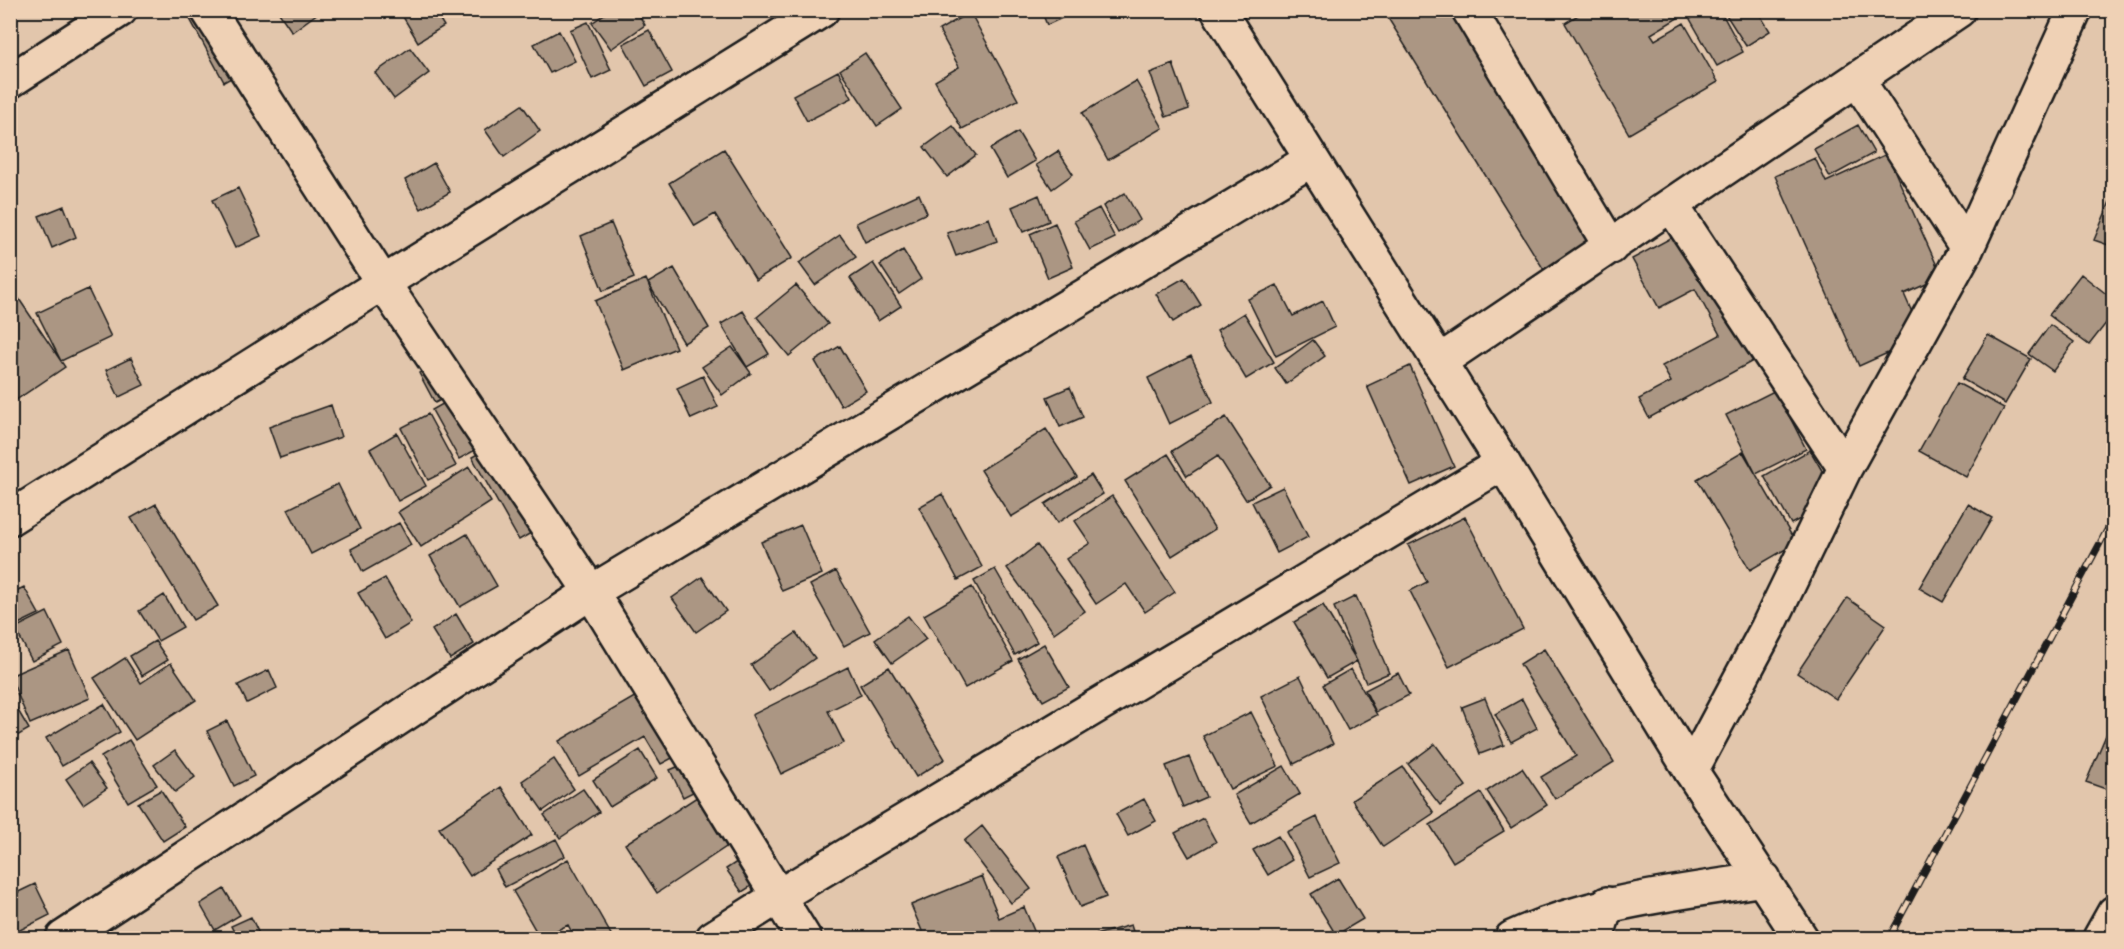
<svg xmlns="http://www.w3.org/2000/svg" width="2124" height="949" font-family="Sriracha,sans-serif">
	<rect width="100%" height="100%" fill="#e2c6ac"/>
	<filter id="ink" filterUnits="userSpaceOnUse"><feTurbulence type="fractalNoise" baseFrequency=".0167" numOctaves="2"/><feDisplacementMap in="SourceGraphic" scale="12" xChannelSelector="R" yChannelSelector="G"/><feConvolveMatrix kernelMatrix="1 2 1 2 8 2 1 2 1" color-interpolation-filters="sRGB"/></filter>
	<g filter="url(#ink)">
		<path fill="#ab9683" stroke="#1c1c1c" stroke-width="1.5" d="M207,10L249,68L224,82L190,19Z
			M277,10H322L292,32Z
			M399,10H434L444,26L418,42Z
			M610,10H636L645,25L611,49L592,23Z
			M1041,10H1079L1047,25Z
			M1383,10H1457L1597,237L1544,270Z
			M1586,10H1691L1651,34L1655,40L1684,23L1718,82L1629,134L1565,23Z
			M1705,10H1720L1743,52L1717,66L1690,19Z
			M1723,10H1757L1770,31L1746,46Z
			M970,12L1018,100L962,129L935,81L959,67L939,30Z
			M588,22L611,70L592,79L570,30Z
			M649,30L672,72L646,86L623,44Z
			M559,31L575,61L550,73L534,44Z
			M410,48L429,73L394,99L375,73Z
			M865,53L902,109L877,126L840,70Z
			M1173,64L1189,109L1166,117L1150,73Z
			M838,71L852,98L807,121L793,95Z
			M1136,81L1163,128L1108,160L1082,113Z
			M522,105L540,131L504,157L485,130Z
			M1858,125L1874,153L1830,177L1814,149Z
			M953,126L976,155L947,177L924,147Z
			M1018,132L1035,161L1007,178L990,149Z
			M724,149L792,258L756,280L715,214L695,226L669,183Z
			M1058,151L1073,174L1052,189L1036,165Z
			M1887,154L1942,277L1904,294L1923,337L1859,366L1775,176L1815,158L1826,182Z
			M434,163L450,192L421,209L405,180Z
			M238,188L261,236L235,248L212,200Z
			M2114,192V247L2094,240Z
			M1125,193L1140,220L1118,233L1103,206Z
			M919,194L927,213L865,242L856,223Z
			M1039,195L1049,221L1023,232L1012,207Z
			M64,206L76,237L52,248L39,216Z
			M1099,208L1115,238L1090,250L1074,221Z
			M989,218L997,241L956,256L947,233Z
			M611,223L634,278L603,291L581,236Z
			M1055,223L1073,267L1048,278L1030,234Z
			M1693,226L1764,355L1649,418L1639,399L1671,382L1662,366L1720,335L1695,289L1659,308L1632,259Z
			M840,235L856,257L815,285L799,263Z
			M903,250L921,279L899,294L880,265Z
			M873,263L901,306L878,321L850,278Z
			M674,268L709,328L684,343L648,283Z
			M2081,274L2114,300V313L2089,345L2049,315Z
			M1184,278L1201,305L1173,322L1156,294Z
			M646,279L676,348L624,370L595,301Z
			M796,285L828,324L789,356L757,317Z
			M1277,285L1293,316L1323,301L1335,327L1276,356L1248,299Z
			M88,289L111,337L61,361L37,313Z
			M17,296L65,367L10,404V300Z
			M743,311L769,354L747,367L721,324Z
			M1244,313L1274,362L1246,379L1217,330Z
			M2050,325L2074,342L2053,371L2029,354Z
			M1988,335L2031,359L2005,404L1962,379Z
			M1313,340L1325,356L1286,384L1275,368Z
			M840,346L866,391L841,406L815,361Z
			M732,347L751,373L722,395L702,367Z
			M1191,356L1213,402L1169,424L1148,378Z
			M131,358L144,385L119,397L106,370Z
			M445,358L462,389L435,403L419,373Z
			M1410,366L1454,466L1411,485L1367,386Z
			M703,376L718,407L691,419L677,388Z
			M1957,383L2004,408L1966,477L1919,451Z
			M1070,387L1083,417L1060,427L1047,397Z
			M1776,390L1806,449L1756,474L1726,415Z
			M462,393L490,442L459,459L432,410Z
			M331,405L341,437L280,458L269,427Z
			M428,414L456,466L428,480L401,428Z
			M1226,417L1270,485L1246,500L1218,456L1187,476L1172,451Z
			M1046,429L1077,477L1011,517L981,470Z
			M397,433L426,486L398,501L370,449Z
			M498,443L545,525L519,540L472,457Z
			M1810,450L1838,498L1791,524L1764,476Z
			M1743,452L1796,543L1750,570L1697,479Z
			M1168,454L1215,529L1172,556L1125,481Z
			M469,467L491,502L421,547L398,512Z
			M1091,475L1103,494L1057,523L1045,504Z
			M338,484L360,529L311,554L288,509Z
			M1283,487L1308,537L1277,553L1252,502Z
			M942,494L982,567L958,580L919,507Z
			M1112,496L1175,592L1145,612L1126,584L1096,604L1066,559L1090,543L1075,521Z
			M156,504L218,606L193,620L131,518Z
			M1968,504L1992,518L1943,602L1919,588Z
			M1465,517L1523,629L1449,667L1410,591L1427,582L1408,545Z
			M399,523L411,545L363,572L351,549Z
			M801,525L822,574L782,591L761,542Z
			M467,534L497,586L460,607L430,556Z
			M1037,545L1085,611L1054,633L1007,568Z
			M995,569L1037,642L1015,655L974,581Z
			M836,571L870,632L844,646L810,585Z
			M702,577L726,611L696,632L672,598Z
			M385,578L411,623L385,639L358,593Z
			M24,587L39,614L10,628V594Z
			M972,587L1013,661L965,688L924,615Z
			M164,595L183,627L158,641L139,611Z
			M1356,596L1389,673L1366,683L1334,607Z
			M1847,598L1886,625L1836,699L1797,673Z
			M1323,605L1357,661L1327,678L1294,622Z
			M47,612L63,645L32,661L15,628Z
			M456,614L474,644L450,659L432,630Z
			M908,616L926,639L892,663L875,639Z
			M796,633L815,658L769,691L751,665Z
			M155,641L168,660L142,676L130,656Z
			M1044,644L1069,687L1043,701L1018,659Z
			M1544,649L1614,762L1555,799L1541,777L1576,756L1520,664Z
			M69,650L90,698L30,724L10,676Z
			M125,658L141,683L171,663L196,700L135,740L94,678Z
			M848,667L861,695L828,711L844,743L781,774L752,715Z
			M889,667L945,759L916,777L860,685Z
			M1351,669L1377,715L1348,730L1323,685Z
			M269,670L277,688L247,703L238,685Z
			M1398,673L1409,695L1376,712L1365,690Z
			M1300,676L1333,744L1294,764L1261,696Z
			M643,692L680,754L661,764L645,737L579,776L559,741Z
			M10,697L29,729L10,740Z
			M1485,698L1504,745L1480,754L1462,707Z
			M1522,699L1537,728L1511,742L1495,714Z
			M104,704L120,732L62,766L46,738Z
			M1251,712L1278,766L1230,789L1203,736Z
			M227,721L254,776L234,786L207,731Z
			M2112,721H2114V792L2086,782Z
			M129,740L157,785L128,802L101,757Z
			M1435,744L1466,786L1440,805L1408,764Z
			M175,750L195,777L175,792L154,765Z
			M640,750L657,778L610,807L593,780Z
			M1189,757L1206,797L1183,807L1166,766Z
			M554,759L574,789L543,811L522,781Z
			M696,759L709,784L683,797L670,770Z
			M89,763L107,788L83,804L66,779Z
			M1284,766L1300,794L1251,823L1234,795Z
			M1403,767L1434,813L1383,847L1352,800Z
			M1522,768L1547,805L1511,828L1487,791Z
			M501,787L532,835L470,876L439,828Z
			M583,789L599,812L560,838L544,815Z
			M709,789L741,837L657,893L625,844Z
			M161,790L185,827L163,841L138,803Z
			M1481,793L1504,831L1453,862L1430,825Z
			M1144,799L1156,821L1128,836L1116,814Z
			M1317,817L1340,863L1310,877L1287,832Z
			M1203,818L1216,842L1189,857L1175,833Z
			M982,826L1031,889L1011,903L964,841Z
			M1278,836L1292,860L1268,875L1253,850Z
			M556,839L565,856L505,887L496,869Z
			M1083,845L1106,897L1080,907L1058,857Z
			M755,850L770,874L742,892L726,869Z
			M568,859L613,938H575L568,925L540,938L513,891Z
			M982,876L999,918L1024,907L1037,938H925L911,905Z
			M1338,878L1363,919L1336,935L1311,894Z
			M35,884L50,915L10,935V896Z
			M224,889L240,915L215,930L200,904Z
			M251,917L261,938H237L231,926Z
			M1131,925L1135,938H1096L1095,935Z"/>
		<g fill="none" stroke-linecap="round" stroke-linejoin="round">
			<g stroke="#1c1c1c" stroke-width="38">
				<path id="street" d="M208,10L383,283L591,592L804,938
					M1469,10L1611,247
					M1857,79L1967,248
					M10,81L120,10
					M1672,206L1845,468
					M1439,362L1959,10
					M10,518L383,283L822,10
					M1691,771L1767,629L1845,468L1967,248L2075,10
					M63,938L591,592L1311,160
					M713,938L779,896L1503,463
					M1596,938L1607,904"/>
			</g>
			<g stroke="#1c1c1c" stroke-width="38">
				<path id="secondary" d="M1218,10L1503,463L1691,771L1801,938
					M1512,938C1592,901 1678,893 1764,879
					M2100,938L2114,913"/>
			</g>
			<use href="#street" stroke="#efd1b5" stroke-width="33"/>
			<use href="#secondary" stroke="#efd1b5" stroke-width="33"/>
			<g stroke="#1c1c1c" stroke-width="7">
				<path id="rail" d="M1889,938L2114,517"/>
			</g>
			<use href="#rail" stroke="#efd1b5" stroke-width="4.5" stroke-dasharray="14" stroke-linecap="butt"/>
		</g>
	</g>
	<rect width="2124" height="949" fill="none" stroke="#efd1b5" stroke-width="36"/>
	<rect x="18" y="18" width="2088" height="913" fill="none" stroke="#1c1c1c" stroke-width="2" filter="url(#ink)"/>
</svg>
